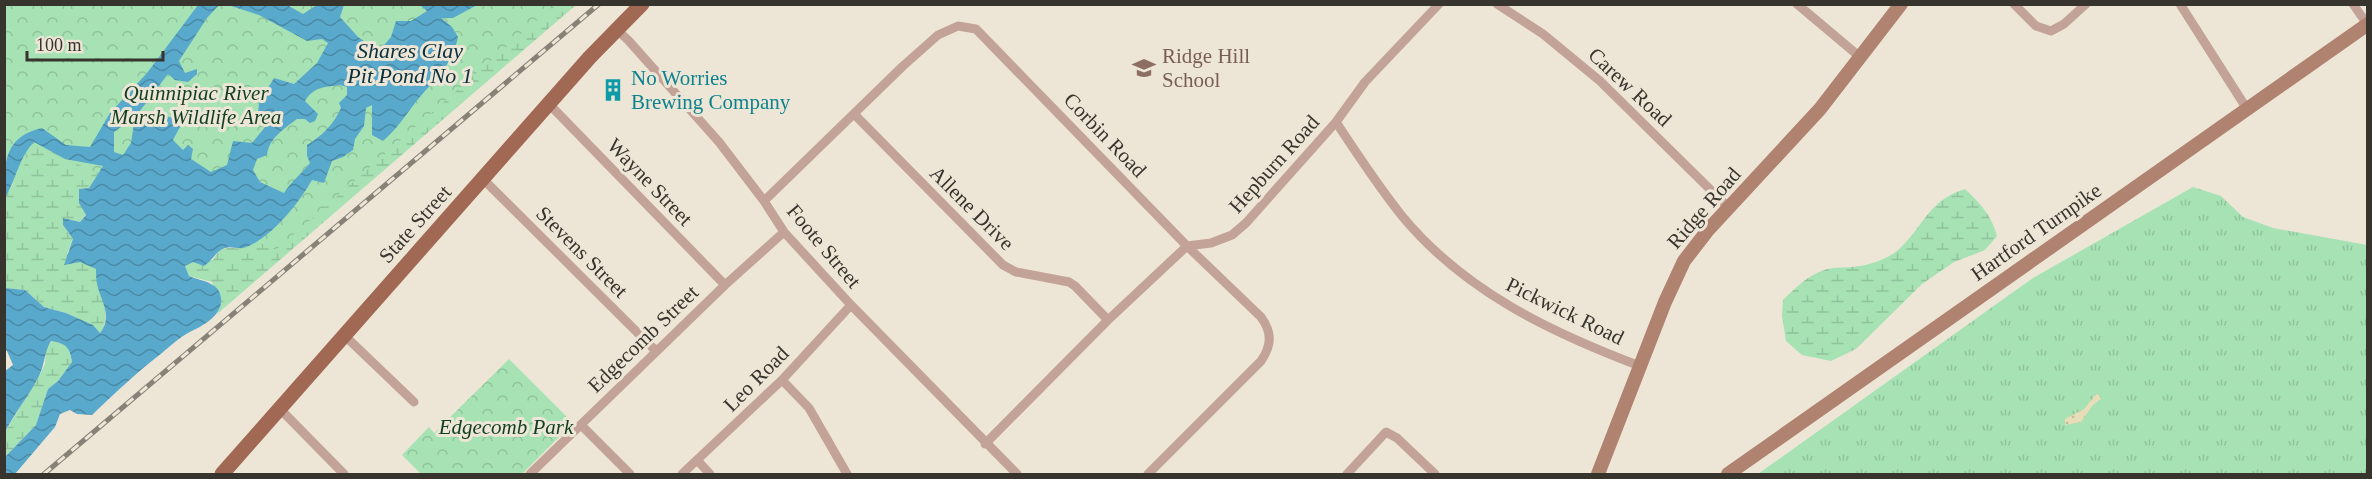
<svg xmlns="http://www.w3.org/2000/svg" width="2372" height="479" font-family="'Times New Roman',serif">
	<defs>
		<pattern id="grass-tufts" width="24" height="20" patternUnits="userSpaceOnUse" patternTransform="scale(1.5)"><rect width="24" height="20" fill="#a6e2b4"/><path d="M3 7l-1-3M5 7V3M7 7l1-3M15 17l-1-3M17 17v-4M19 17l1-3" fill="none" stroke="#90c29b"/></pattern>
		<pattern id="wetland-marsh" width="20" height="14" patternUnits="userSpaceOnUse" patternTransform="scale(1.5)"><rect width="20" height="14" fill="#a6e2b4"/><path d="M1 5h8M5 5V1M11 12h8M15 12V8" fill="none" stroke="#90c29b"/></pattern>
		<pattern id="sand-dots" width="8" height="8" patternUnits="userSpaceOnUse" patternTransform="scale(1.5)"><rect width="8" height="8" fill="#e7ddb8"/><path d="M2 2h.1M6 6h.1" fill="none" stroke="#c7be9e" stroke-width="1.8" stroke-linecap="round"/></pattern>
		<pattern id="park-crowns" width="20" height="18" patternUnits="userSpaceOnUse" patternTransform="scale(1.5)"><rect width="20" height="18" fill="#a6e2b4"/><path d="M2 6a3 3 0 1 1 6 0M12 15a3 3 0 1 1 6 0" fill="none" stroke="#90c29b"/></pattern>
		<pattern id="water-waves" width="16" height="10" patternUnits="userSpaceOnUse" patternTransform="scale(1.5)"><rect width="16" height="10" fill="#59a9cc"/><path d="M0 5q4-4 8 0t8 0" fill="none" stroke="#4a8aa6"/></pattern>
	</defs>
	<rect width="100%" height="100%" fill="#ede6d6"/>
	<path fill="url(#grass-tufts)" d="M2193,187L2221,196L2243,217L2273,228L2367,245V474H1758L2033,278Z"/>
	<path fill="url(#wetland-marsh)" d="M477,5H576L217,314L221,303L212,282L189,276L185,266L193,262L213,260C224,239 233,254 250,245C258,242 264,236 271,231Z
		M34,142L103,166L89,188L86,214L80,222L63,218V225L73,239L67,254L96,269C97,292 114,314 100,333L92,325L66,313L44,307L25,290L5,288L4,198L13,184L25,151Z
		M1965,189C1980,203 1992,216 1997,236L1985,250L1954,262L1922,284L1856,349L1831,361L1802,355L1786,341L1782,316L1783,300C1796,287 1807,276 1824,270C1832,267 1843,268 1851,267C1867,266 1886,260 1898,250C1924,227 1927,201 1965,189Z
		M52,341C66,343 70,348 72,362L58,381L48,389L36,425L5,457V432L40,374L45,364L46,349Z"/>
	<path fill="url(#sand-dots)" d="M2096,394L2099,395L2101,399L2093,405L2081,422L2065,425V419L2084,409Z"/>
	<path fill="url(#park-crowns)" d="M5,5H554L276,250L36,146L5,196Z
		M509,359L573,423L522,474H421L402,455L429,427L434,433Z"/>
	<path fill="url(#water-waves)" fill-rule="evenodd" d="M198,5H219L207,18L179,61L185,73L197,69V74L188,82L175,80L168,74L136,116L149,127L158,114L173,118L180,127L173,140L183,150L188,145L193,149L191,159L211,172L227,165L233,141L252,143L266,126L258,114L259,103L274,78L294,84L317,63L328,43L322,39L307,41L259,15L228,5H287L303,14L317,5H344L340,17L358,37L379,51L391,37L396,21H411L427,11L420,5H477L453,18H441L452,27L458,37C452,65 437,77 419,98C407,113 398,128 383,141L372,135V105L366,108L364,126L355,139L353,150L343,157L332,161L324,183L312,180C299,203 269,241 243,248C237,249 230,246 225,248C217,250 212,261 204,266L193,262L185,266L189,276C203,282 223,282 221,303C219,318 200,327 188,333C179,338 170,346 162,353C137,372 115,393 92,415L77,414L70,410L60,414L55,427L15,474H5V457L36,425L48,389L58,381L72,362C70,348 66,343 51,341C44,352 45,364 39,376C29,396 15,412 5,432V371L13,365L7,351L5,350V288L25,290L44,307L66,313L93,325L100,333C112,318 103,304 98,288C96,282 96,275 96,269L80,262L64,265L73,239L63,225V218L80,222L86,215L79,203V189L89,188L103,166L65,159L34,142C19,157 16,180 5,198C4,164 3,137 42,128L66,145L90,147L110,113L147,73ZM340,85L347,87V95L339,103L341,108C334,124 321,137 307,145V156L310,163C302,173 290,183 284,193L260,182L253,170L257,159L267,155C269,138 284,129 297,119H305L310,123L315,121L318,114L305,101C313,87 325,87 340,85ZM135,117L131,143L123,155L114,152V132Z"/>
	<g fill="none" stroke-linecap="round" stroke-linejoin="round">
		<path stroke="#c3a397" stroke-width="9" d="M1497,4L1543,34L1600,81L1729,208
			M1797,4L1860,57
			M2014,4L2036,26L2051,31L2064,24L2086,4
			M2180,4L2247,109
			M2353,4L2367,24
			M616,29L628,40L719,142L764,201L784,232L851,305L1017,474
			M549,104L725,285
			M854,114L1003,265L1016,272L1069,282L1075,286L1108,320
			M1336,122C1357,154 1378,186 1402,216C1464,291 1550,332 1640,366
			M483,179L656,351
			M764,201L903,66L938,35L958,26L976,29L1187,246L1261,317C1272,332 1272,345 1261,361L1148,474
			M344,335L414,402
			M782,380L809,408L847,474
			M280,409L344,474
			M581,425L630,474
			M985,444L1108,320L1187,246L1211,243L1232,235L1246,223L1336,122L1365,82L1439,4
			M698,461L710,474
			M530,474L725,285L784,232
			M682,474L782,380L851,305
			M1347,474L1386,432L1397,438L1435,474"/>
		<path stroke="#b08270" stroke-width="14" d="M1598,474L1665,302L1684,261L1708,230L1820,109L1901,4
			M1728,474L2368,24"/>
		<path stroke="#a16954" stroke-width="15" d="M222,474L590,57L642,4"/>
		<g stroke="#878278" stroke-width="5">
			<path id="rail" d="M44,474L599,4"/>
		</g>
		<use href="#rail" stroke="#ede6d6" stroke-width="3" stroke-dasharray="9" stroke-linecap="butt"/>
	</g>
	<defs>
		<g id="school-bare" transform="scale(1.8)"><path d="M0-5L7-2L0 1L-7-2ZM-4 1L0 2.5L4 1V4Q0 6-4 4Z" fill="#8d6e63" stroke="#ede6d6" stroke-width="2.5" paint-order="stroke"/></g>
		<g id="building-bare" transform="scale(1.8)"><path d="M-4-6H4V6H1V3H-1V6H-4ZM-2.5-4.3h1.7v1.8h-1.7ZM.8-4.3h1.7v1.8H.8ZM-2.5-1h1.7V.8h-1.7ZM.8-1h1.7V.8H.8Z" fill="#0f9aa8" stroke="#ede6d6" stroke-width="2.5" paint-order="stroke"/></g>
	</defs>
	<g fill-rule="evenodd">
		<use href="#school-bare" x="1144" y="68"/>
		<use href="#building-bare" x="613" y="90"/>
	</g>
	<g text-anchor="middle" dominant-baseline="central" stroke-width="6" stroke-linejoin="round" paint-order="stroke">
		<g font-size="21" fill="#785e54" stroke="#ede6d6" text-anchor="start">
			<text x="1162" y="56">Ridge Hill<tspan x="1162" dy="24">School</tspan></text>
		</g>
		<g font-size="21" fill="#0d838f" stroke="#ede6d6" text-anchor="start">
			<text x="631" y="78">No Worries<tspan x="631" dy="24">Brewing Company</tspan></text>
		</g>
		<g font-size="21" fill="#37342e" stroke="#ede6d6">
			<text transform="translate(1630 87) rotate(43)">Carew Road</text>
			<text transform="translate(1105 135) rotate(46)">Corbin Road</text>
			<text transform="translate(1274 164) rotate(-48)">Hepburn Road</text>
			<text transform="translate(650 182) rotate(46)">Wayne Street</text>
			<text transform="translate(972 208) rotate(45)">Allene Drive</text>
			<text transform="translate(1704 208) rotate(-49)">Ridge Road</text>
			<text transform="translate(415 224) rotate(-48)">State Street</text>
			<text transform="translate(2036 232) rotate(-35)">Hartford Turnpike</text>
			<text transform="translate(824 246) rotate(50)">Foote Street</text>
			<text transform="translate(582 252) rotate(45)">Stevens Street</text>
			<text transform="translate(1565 311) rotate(26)">Pickwick Road</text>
			<text transform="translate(643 339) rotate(-44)">Edgecomb Street</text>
			<text transform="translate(756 379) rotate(-45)">Leo Road</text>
		</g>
		<g font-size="21" font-style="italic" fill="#103f21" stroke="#ede6d6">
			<text x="196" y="93">Quinnipiac River<tspan x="196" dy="24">Marsh Wildlife Area</tspan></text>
			<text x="506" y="427">Edgecomb Park</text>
		</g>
		<g font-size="22" font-style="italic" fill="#09303e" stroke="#ede6d6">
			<text x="410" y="50">Shares Clay<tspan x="410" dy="25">Pit Pond No 1</tspan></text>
		</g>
	</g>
	<rect width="2372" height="479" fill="none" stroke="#37342e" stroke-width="12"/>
	<path d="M27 51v9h136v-9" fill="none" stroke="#37342e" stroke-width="3"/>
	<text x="36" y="51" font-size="18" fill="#37342e" stroke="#ede6d6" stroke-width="4.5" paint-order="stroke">100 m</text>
</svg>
